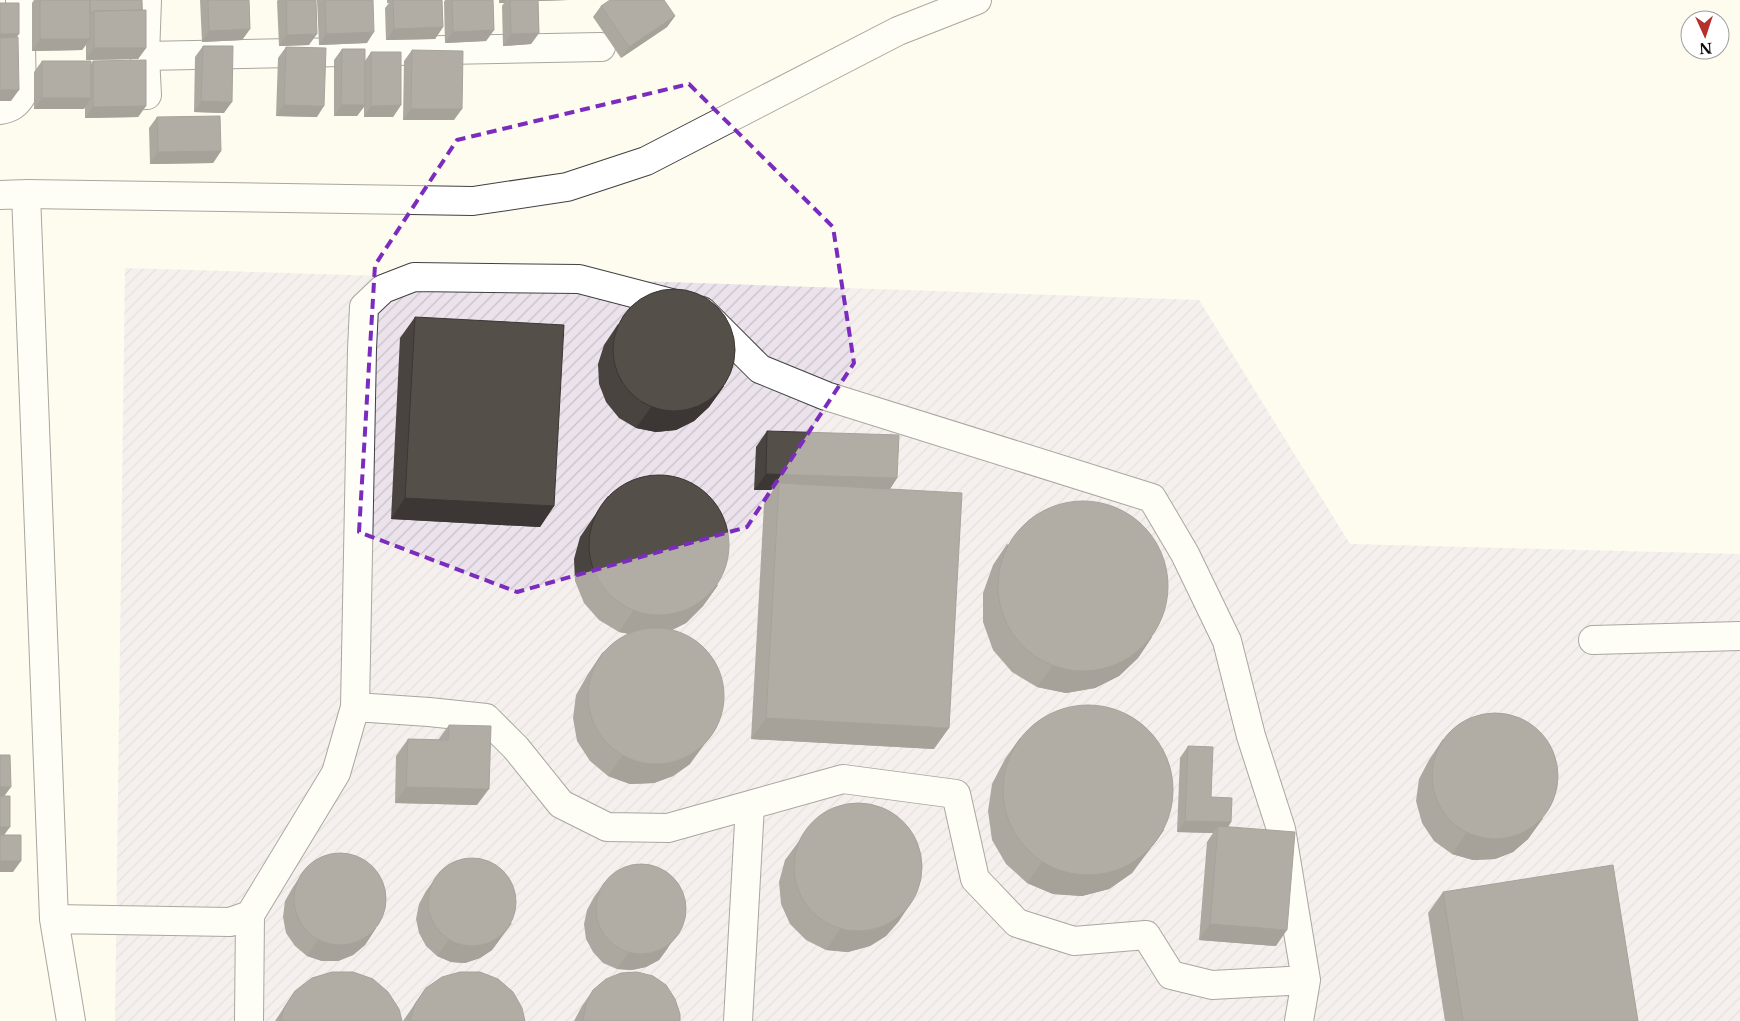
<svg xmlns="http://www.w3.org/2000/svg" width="1740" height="1021" font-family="'Libre Baskerville',serif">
	<defs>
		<pattern id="industrial-furrows" width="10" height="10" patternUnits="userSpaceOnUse" patternTransform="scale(1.25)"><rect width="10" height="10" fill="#ebe2eb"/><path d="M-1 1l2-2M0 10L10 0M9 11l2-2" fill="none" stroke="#c8c1c8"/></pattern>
	</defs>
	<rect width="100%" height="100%" fill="#fefcef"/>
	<path fill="url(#industrial-furrows)" d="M125,268L414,277L579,279L1199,300L1350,544L1740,554V1021H115Z"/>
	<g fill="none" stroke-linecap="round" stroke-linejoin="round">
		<g stroke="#404040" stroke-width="30">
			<path id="minor" d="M374,51L375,0
				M145,56L147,0
				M147,95L145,56L601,47
				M0,110C11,108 16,105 22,95L20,0
				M26,194L54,919L71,1021
				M0,195L26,194L473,201L567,187L646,161L898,31L977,0
				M1593,640L1740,636
				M355,707L362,349L364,307L383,289L414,277L579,279L702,311L760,369L826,396L1152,498L1185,554L1227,641L1251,736L1281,829L1306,980L1299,1021
				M750,805L843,779L956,794L975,879L1017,923L1074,941L1146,935L1171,975L1212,985L1306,980
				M54,919L230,922L250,915L336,773L355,707L429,712L486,718L516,748L561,804L607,827L668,828L750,805L738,1021
				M249,1021L250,915"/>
		</g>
		<use href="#minor" stroke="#fff" stroke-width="28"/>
	</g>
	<path fill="#494440" d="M34,0H142L146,48L138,59L86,60V45L82,50L32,51V3Z
		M200,0H249L250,29L242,40L202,42Z
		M278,0H316L309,45L279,46L277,1Z
		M317,0H373L367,43L319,45Z
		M387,0H442L443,27L435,39L386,40L385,8L389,3H387Z
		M445,0H493L494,30L486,41L445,43L444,2Z
		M499,0H568L538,1L539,33L531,44L503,46L502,6L504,3H499Z
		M601,6L675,16L667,27L621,58L593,17Z
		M203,46L224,113L194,112L195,57Z
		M286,47L317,117L276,116L278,58Z
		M342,49L365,61L371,52L401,105L393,117H364V107L357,116H334V60Z
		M412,50L454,120H403L404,61Z
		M42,61L91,64L93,61L146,106L138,117L85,118V106L84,109H34V72Z
		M157,117L221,151L213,163L150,164L149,128Z
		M415,317L554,506L540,527L391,519L400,338Z
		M618,324L724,386L709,407L694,421L676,430L656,432L636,428L619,418L606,402L599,384L598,364L604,345Z
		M767,431L897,478L890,489L934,749L751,739L764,504L773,490H754L756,447Z
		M608,496L718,585L703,606L686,623L672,630L690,764L673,776L654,783L630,784L608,776L590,761L577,741L573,718L576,695L588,674L602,653L629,634L619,632L599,620L584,603L575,581L574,559L580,537Z
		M1007,544L1152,637L1138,658L1119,676L1095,688L1066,693L1037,687L1012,672L993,650L983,622V593L993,565Z
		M449,725L477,805L395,803L396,756L408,739L438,740Z
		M1020,738L1164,830L1132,873L1109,889L1082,896L1053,894L1027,883L1006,864L992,840L988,811L992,784L1005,759Z
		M1443,739L1543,818L1528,839L1513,852L1495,859L1473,860L1452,854L1434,841L1422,823L1416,801L1419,779L1429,760Z
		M1188,746L1211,797L1231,822L1228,827L1276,946L1199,940L1207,842L1213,833L1177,832L1180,758Z
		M813,822L899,921L886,936L870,946L848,952L826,950L806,940L790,924L781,904L779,882L785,860Z
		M304,871L376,928L365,945L353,955L338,961H322L307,956L295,946L286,933L283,917L285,901L293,887Z
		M438,875L500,939L492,950L480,958L465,963L451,962L437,956L426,946L419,933L416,919L419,904L426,891Z
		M606,881L668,948L659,960L646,967L632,970L617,969L603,963L593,952L586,939L584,924L587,910L594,897Z
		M1443,892L1638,1021H1445L1428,913Z
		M426,988L525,1021H403Z
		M593,990L680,1021H574L582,1006Z
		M295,991L402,1021H275Z"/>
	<path fill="#3c3734" d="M501,0H506L504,3H499Z
		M510,0H568L510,2Z
		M675,16L667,27L621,58L629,47Z
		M443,27L435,39L386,40L394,29Z
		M250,29L242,40L202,42L209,31Z
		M494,30L486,41L445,43L453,32Z
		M374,32L367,43L319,45L326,34Z
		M539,33L531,44L503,46L511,34Z
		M0,34H19L11,45H0Z
		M317,34L309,45L279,46L287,35Z
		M40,39H90L82,50L32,51Z
		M94,48H146L138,59L86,60Z
		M0,90H19L11,101H0Z
		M42,98H91L84,109H34Z
		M201,101L232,102L224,113L194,112Z
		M284,105L324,106L317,117L276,116Z
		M341,105H365L357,116H334Z
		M401,105L393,117H364L371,106Z
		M146,106L138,117L85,118L93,107Z
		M411,109H462L454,120H403Z
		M221,151L213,163L150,164L158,152Z
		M724,386L709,407L694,421L676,430L656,432L636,428L651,407Z
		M766,474L897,478L886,495L779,483L773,490H754Z
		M405,498L554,506L540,527L391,519Z
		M718,585L703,606L686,623L664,634L641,636L619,632L633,611Z
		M1152,637L1138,658L1119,676L1095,688L1066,693L1037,687L1052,666Z
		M766,718L949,728L934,749L751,739Z
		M717,727L690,764L673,776L654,783L630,784L608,776L623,755Z
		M0,787H11L3,798H0Z
		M406,787L489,789L477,805L395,803Z
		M1543,818L1528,839L1513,852L1495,859L1473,860L1452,854L1466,833Z
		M1185,821L1231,822L1224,833L1218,826L1213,833L1177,832Z
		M0,827H10L2,838H0Z
		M1164,830L1132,873L1109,889L1082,896L1053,894L1027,883L1042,862Z
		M0,861H21L13,872H0Z
		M913,900L899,921L886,936L870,946L848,952L826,950L840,929Z
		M512,923L492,950L480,958L465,963L451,962L437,956L448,940Z
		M1210,924L1287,930L1276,946L1199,940Z
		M376,928L365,945L353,955L338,961H322L307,956L318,940Z
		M679,932L659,960L646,967L632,970L617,969L628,953Z"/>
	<path fill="#554f4a" stroke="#3c3734" d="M40,0H90V39H40Z
		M90,0H142V10L94,11L92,13H90Z
		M208,0H249L250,29L209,31Z
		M286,0H316L317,34L287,35Z
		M325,0H373L374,32L326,34Z
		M393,0H442L443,27L394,29Z
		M452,0H493L494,30L453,32Z
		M510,0H538L539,33L511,34Z
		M610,0H664L675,16L629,47L601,6Z
		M0,3H19V34H0Z
		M146,10V48H94V11Z
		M18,37L19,90H0V38Z
		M203,46H233L232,102L201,101Z
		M286,47L326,48L324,106L284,105Z
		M342,49H365V105H341Z
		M412,50L463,51L462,109H411Z
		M371,52H401V105L371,106Z
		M146,60V106L93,107V61Z
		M42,61H91V98H42Z
		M220,116L221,151L158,152L157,117Z
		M613 350a61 61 0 1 1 122 0a61 61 0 1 1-122 0Z
		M415,317L564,325L554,506L405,498Z
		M767,431L899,435L897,478L766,474Z
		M589 545a70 70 0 1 1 140 0a70 70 0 1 1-140 0Z
		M779,483L962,493L949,728L766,718Z
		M998 586a85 85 0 1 1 170 0a85 85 0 1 1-170 0Z
		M588 696a68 68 0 1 1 136 0a68 68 0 1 1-136 0Z
		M1003 790a85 85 0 1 1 170 0a85 85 0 1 1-170 0Z
		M1432 776a63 63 0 1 1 126 0a63 63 0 1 1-126 0Z
		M449,725L491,726L489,789L406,787L408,739L448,740Z
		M1188,746L1213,747L1211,797L1232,798L1231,822L1185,821Z
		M0,755H10L11,787H0Z
		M0,796H10V827H0Z
		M794 867a64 64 0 1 1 128 0a64 64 0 1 1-128 0Z
		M1218,826L1295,832L1287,930L1210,924Z
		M0,835H21V861H0Z
		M294 899a46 46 0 1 1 92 0a46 46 0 1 1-92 0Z
		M428 902a44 44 0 1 1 88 0a44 44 0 1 1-88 0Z
		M596 909a45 45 0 1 1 90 0a45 45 0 1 1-90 0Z
		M1613,865L1638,1021H1463L1443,892Z
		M332,972H353L373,979L388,992L399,1009L402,1021H281L284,1008L295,991L312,978Z
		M460,972H480L498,979L513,992L522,1008L525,1021H410L415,1004L426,988L442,977Z
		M637,972L653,976L666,985L675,999L680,1014V1021H583L586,1004L593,990L606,979L621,973Z"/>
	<path d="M0 0H1740V1021H0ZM689,84L833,227L854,363L747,527L517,592L359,532L375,265L457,140Z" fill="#fefcef" fill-opacity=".55" fill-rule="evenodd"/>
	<path fill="none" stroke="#7b2cbf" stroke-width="4" stroke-dasharray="10 6" stroke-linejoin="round" d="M689,84L833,227L854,363L747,527L517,592L359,532L375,265L457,140Z"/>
	<g transform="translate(1705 35) rotate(177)"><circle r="24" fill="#ffffff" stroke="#9e9e9e"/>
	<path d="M0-4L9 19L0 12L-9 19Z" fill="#b5312e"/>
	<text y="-8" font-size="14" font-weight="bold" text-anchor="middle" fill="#0d0d0d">N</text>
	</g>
</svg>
